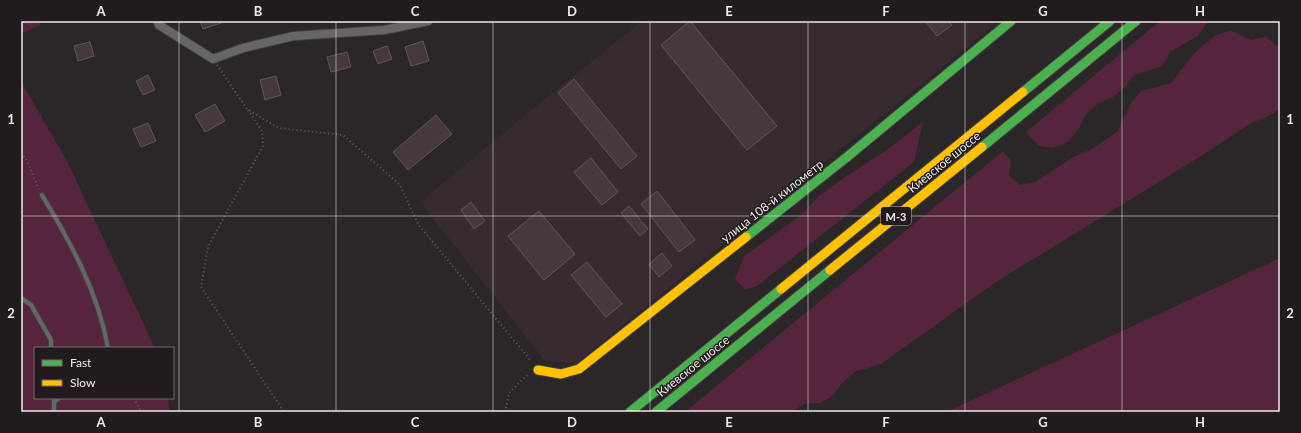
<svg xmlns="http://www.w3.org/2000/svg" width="1301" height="433" font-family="Lato,sans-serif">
	<rect width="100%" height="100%" fill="#2b2628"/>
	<path fill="#372b30" d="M642,21H998L948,63L714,251L577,363L545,361L420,202L546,98Z"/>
	<path fill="#55243d" d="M21,21H38L41,25L21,34Z
		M1160,21H1209L1207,23L1198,36L1170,52L1163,66L1134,75L1125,87L1113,97L1098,104L1086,114L1079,128L1069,141L1054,148L1039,146L1026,132Z
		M1230,30L1251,40L1266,37L1277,46L1280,47V109L1267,117L1251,123L1206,153L993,284L881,364L855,372L842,383L833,396L820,403L804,404L792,412H686L692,406L1003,151L1011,161L1009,176L1020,185L1035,182L1075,156L1090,150L1117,132L1131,103L1141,91L1171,83L1191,57L1202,46L1215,36Z
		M21,81L67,161L155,348H35V398H168L170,412H21Z
		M923,122L914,162L757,286L745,290L735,279L744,256L800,216L819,196L845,177L884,152Z
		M1280,258V412H946Z"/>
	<path fill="#47383f" stroke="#5b5859" d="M200,21H220L221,23L203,29Z
		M690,21L777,126L747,150L661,45Z
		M925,21H948L952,25L937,36Z
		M423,41L429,61L411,66L405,47Z
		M90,42L94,56L78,61L74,46Z
		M387,46L392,59L378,64L373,51Z
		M347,52L351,67L331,72L327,57Z
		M148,75L155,90L143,95L136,81Z
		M276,76L281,95L265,100L260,80Z
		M574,79L637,156L621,169L558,93Z
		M215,104L225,121L205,132L195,115Z
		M436,115L452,134L408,170L393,152Z
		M148,123L156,141L141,147L133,129Z
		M591,158L618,192L602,205L574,172Z
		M657,191L695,240L679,252L641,204Z
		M471,202L485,221L474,229L461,210Z
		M629,206L648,229L640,236L621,213Z
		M539,211L575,254L544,280L508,236Z
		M662,253L672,266L659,277L649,264Z
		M587,262L622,304L606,317L571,275Z"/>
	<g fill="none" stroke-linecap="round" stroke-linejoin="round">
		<g stroke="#464243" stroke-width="6">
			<path id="lane" d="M42,195C71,243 98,292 108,348
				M21,298L31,305L51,340V348
				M54,398V412
				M54,402L59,398"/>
		</g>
		<g stroke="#464243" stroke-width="10">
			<path id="street" d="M157,21L159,25L213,59L243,48L294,36L384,30L428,21"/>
		</g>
		<g stroke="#464243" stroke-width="11">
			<path id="fast" d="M1023,92L1110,21
				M982,147L1136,21
				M746,237L847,157L1011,21
				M630,412L781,289
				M656,412L830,270"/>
		</g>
		<g stroke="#464243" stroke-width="11">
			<path id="slow" d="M830,270L982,147
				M781,289L1023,92
				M538,370L561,374L579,369L746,237"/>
		</g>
		<path stroke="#615f5f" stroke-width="2" stroke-dasharray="1 3" stroke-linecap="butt" d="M217,65L247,109L279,128L343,135L400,185L418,224L531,361
			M248,110L262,131L263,146L208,247L201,287L284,412
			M21,153L26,159L39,189
			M134,398L141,412
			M505,412L509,393L525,377L529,374"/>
		<use href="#lane" stroke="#656665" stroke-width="4"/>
		<use href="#street" stroke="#656665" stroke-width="8"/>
		<use href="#fast" stroke="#4caf50" stroke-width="9"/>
		<use href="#slow" stroke="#ffc107" stroke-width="9"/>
	</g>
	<path fill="none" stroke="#efe9eb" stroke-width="1" stroke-opacity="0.55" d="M179,21V412M336,21V412M493,21V412M650,21V412M808,21V412M965,21V412M1122,21V412M21,216H1280"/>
	<g text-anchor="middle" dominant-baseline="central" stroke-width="3" stroke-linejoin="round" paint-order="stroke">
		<rect fill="#221b1e" stroke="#b2abae" stroke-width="1" x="881" y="207" width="30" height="18" rx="3"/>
		<g font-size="11" font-weight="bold" fill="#efe9eb">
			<text x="896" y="216">М-3</text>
		</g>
		<g font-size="12" fill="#efe9eb" stroke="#221b1e">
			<text transform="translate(944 162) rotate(-39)">Киевское шоссе</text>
			<text transform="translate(772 201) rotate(-38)">улица 108-й километр</text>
			<text transform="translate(693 366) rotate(-39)">Киевское шоссе</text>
		</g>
	</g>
	<rect width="1301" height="433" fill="none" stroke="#221b1e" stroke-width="44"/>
	<rect x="34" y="347" width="140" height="52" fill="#221b1e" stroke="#746d70"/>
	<rect x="42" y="360" width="20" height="6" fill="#4caf50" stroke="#746d70"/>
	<text x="70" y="367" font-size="12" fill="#efe9eb">Fast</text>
	<rect x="42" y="380" width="20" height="6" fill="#ffc107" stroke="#746d70"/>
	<text x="70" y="387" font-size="12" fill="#efe9eb">Slow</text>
	<rect x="22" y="22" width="1257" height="389" fill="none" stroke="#efe9eb" stroke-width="1.5"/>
	<g font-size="13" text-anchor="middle" font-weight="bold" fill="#efe9eb">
		<text x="101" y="16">A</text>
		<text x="258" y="16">B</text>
		<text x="415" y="16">C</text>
		<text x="572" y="16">D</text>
		<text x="729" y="16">E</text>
		<text x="886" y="16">F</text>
		<text x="1043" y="16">G</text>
		<text x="1200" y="16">H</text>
		<text x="11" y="124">1</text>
		<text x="1290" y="124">1</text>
		<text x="11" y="318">2</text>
		<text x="1290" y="318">2</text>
		<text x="101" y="427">A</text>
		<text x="258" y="427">B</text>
		<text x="415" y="427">C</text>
		<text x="572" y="427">D</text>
		<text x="729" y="427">E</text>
		<text x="886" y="427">F</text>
		<text x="1043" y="427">G</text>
		<text x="1200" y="427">H</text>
	</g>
</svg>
